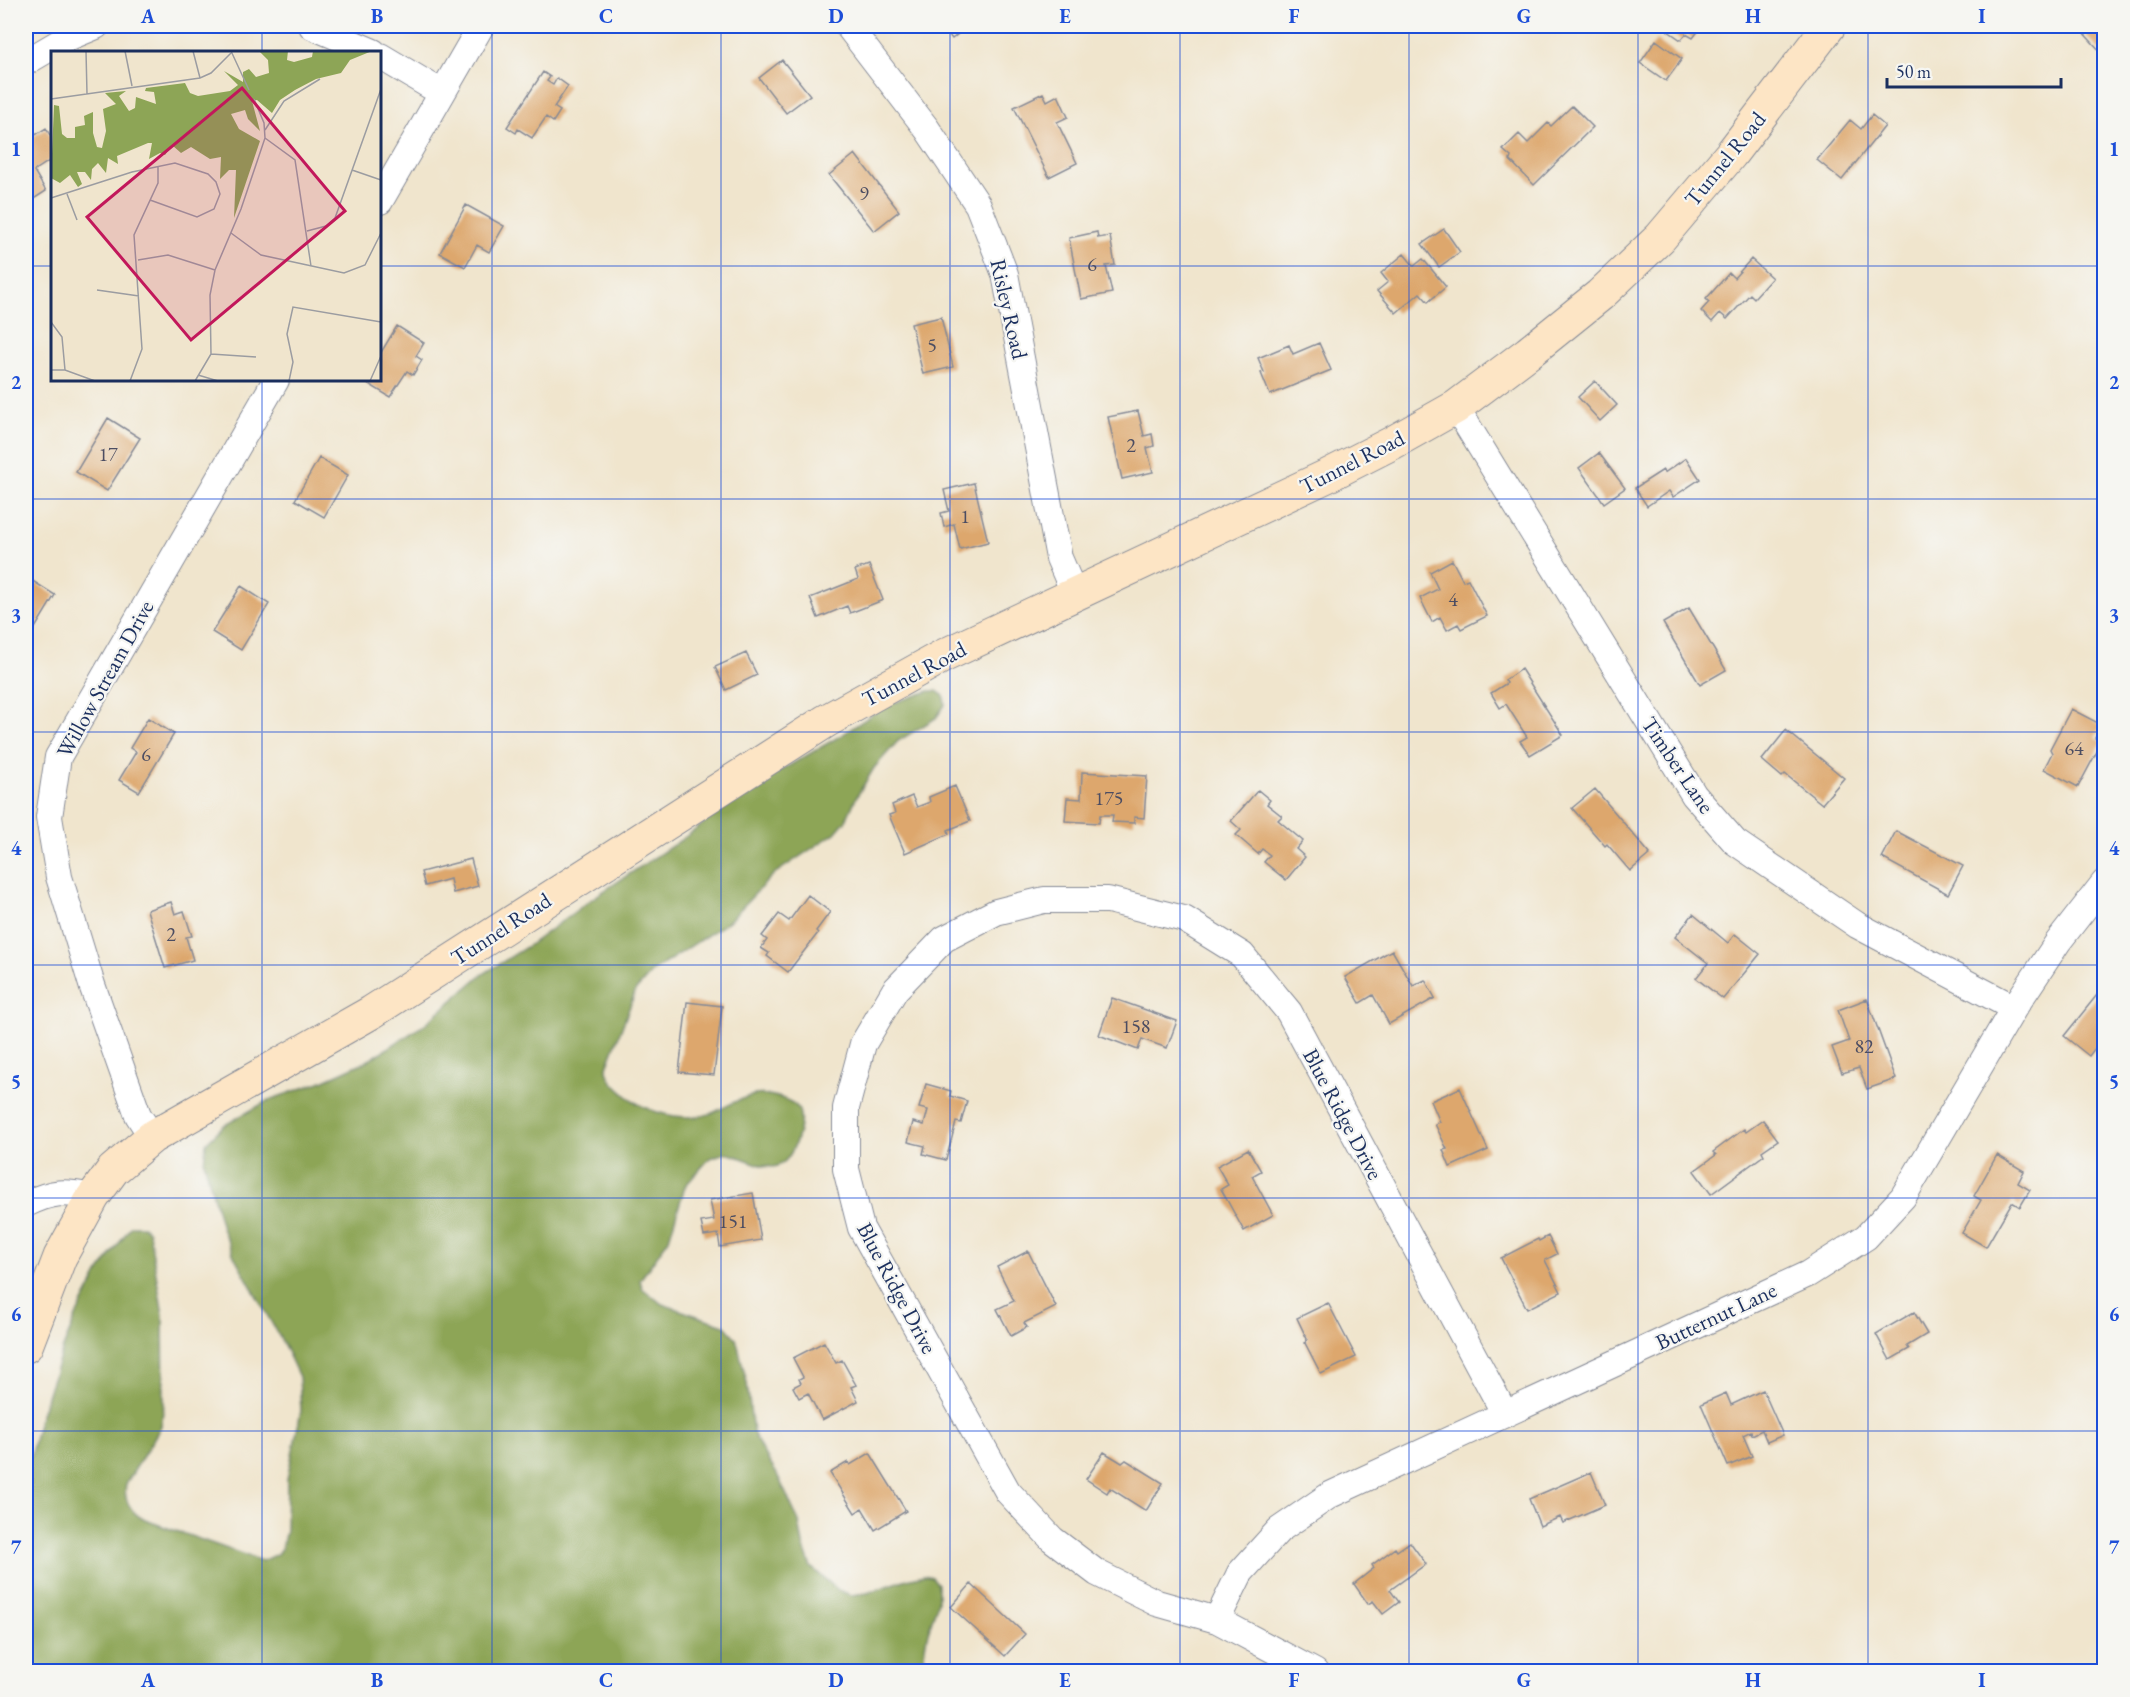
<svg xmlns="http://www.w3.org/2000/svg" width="2130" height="1697" font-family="'EB Garamond',serif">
	<rect width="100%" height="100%" fill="#f6f6f2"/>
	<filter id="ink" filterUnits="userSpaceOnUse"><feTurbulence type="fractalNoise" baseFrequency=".0167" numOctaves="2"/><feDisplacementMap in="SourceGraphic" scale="12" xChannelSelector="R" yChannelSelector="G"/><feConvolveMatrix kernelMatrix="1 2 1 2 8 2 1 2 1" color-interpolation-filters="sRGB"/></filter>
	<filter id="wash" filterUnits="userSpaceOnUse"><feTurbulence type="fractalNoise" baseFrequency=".008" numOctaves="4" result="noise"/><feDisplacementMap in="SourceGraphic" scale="24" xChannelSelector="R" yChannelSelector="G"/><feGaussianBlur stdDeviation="1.35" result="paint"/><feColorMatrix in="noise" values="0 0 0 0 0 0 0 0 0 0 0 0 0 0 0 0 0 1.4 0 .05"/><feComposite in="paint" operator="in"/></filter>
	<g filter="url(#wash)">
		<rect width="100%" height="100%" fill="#f0e5cd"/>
		<path fill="#8da556" stroke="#546a5a" stroke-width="1.5" d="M929,691H937L944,696L945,705L936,718L898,741L874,768L857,796L846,820L835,833L774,874L729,921L653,971L636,990L607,1067C607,1080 617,1087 627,1096C645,1111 671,1118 695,1117C725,1115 744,1084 781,1098C787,1100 793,1102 797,1107C803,1116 800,1128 797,1138C782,1187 758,1160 725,1153L710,1158L685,1186L669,1239L640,1280L642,1288L662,1304L724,1325L736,1338L747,1383L753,1432L761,1449L777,1474L799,1522L803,1545L811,1567L838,1590L851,1595L867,1593L907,1579L924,1575L932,1577L938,1584V1601L927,1636L921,1671H26V1476L38,1423L63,1348L78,1312L98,1274L131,1226H143L149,1232L163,1315L164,1404L161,1426L157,1433L126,1484C123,1500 131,1513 145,1520L262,1561L277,1554L282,1547L286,1530L287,1479L301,1411L299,1377L284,1345L233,1254L222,1228L204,1162L206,1143L223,1126L269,1100L320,1082L371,1059L424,1025L480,976L528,946L596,896L684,838L756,785L840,736L885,706Z"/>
		<g id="blocks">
			<path fill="#dda76d" d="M942,26H968L952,39Z
				M1661,26H1702L1693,38L1686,34L1681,40Z
				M2080,26H2104V55L2078,27Z
				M1656,40L1682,59L1666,81L1640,63Z
				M782,60L810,95L786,113L759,78Z
				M543,72L550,77L547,81L553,85L557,78L568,86L554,107L560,111L553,122L546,117L532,138L518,129L516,133L507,127Z
				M1043,93L1047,101L1058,95L1068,117L1057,122L1077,163L1049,177L1014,107Z
				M1572,106L1593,127L1534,185L1510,160L1511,157L1503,150L1519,134L1528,143L1548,123L1551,126Z
				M1872,115L1885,126L1842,180L1817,160L1850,120L1861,129Z
				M46,128L52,139V159L34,171L46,191L29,202L26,197V141Z
				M855,154L899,211L874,231L829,175Z
				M466,205L504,226L489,252L477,245L465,267L440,253Z
				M1444,229L1460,252L1439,267L1422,244Z
				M1097,232L1098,238L1110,236L1115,265L1106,266L1112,293L1081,299L1069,238Z
				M1404,254L1414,266L1423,259L1446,287L1428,302L1420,293L1396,313L1377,291L1388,282L1381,273Z
				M1751,259L1772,278L1754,298L1750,294L1727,319L1720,313L1712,322L1701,311L1709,302L1706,299L1729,273L1734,278Z
				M941,317L953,367L923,374L911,324Z
				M397,326L424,343L416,356L422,360L413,375L407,371L390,397L362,380H380V354Z
				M1319,343L1331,370L1270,395L1261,373L1264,372L1258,358L1289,345L1293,354Z
				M1595,381L1617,405L1600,421L1578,397Z
				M1138,411L1144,436L1152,434L1154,446L1147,448L1153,472L1122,479L1108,417Z
				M108,418L140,438L107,491L76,472Z
				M1599,453L1625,488L1604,503L1579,468Z
				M319,458L348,475L324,517L295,500Z
				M1686,458L1700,479L1673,497L1669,491L1647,506L1635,488L1663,470L1664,473Z
				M974,483L988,542L960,549L954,524L944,527L941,513L949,511L944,490Z
				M1452,560L1463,581L1468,579L1487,616L1461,629L1458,624L1447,630L1440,617L1432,622L1420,598L1438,589L1430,572Z
				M869,565L883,600L850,613L847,606L818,618L810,598L858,579L855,570Z
				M31,580L55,595L26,643V589Z
				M241,586L269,604L241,650L212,632Z
				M1689,608L1726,670L1700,685L1663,623Z
				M746,653L757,675L726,690L715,667Z
				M1521,669L1563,735L1530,755L1520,741L1527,737L1506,704L1500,708L1491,693L1507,683L1505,680Z
				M2071,709L2102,725L2095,738L2102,742L2078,787L2044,769L2052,753L2050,749Z
				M148,718L174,734L139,792L119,780L136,752L130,748Z
				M1786,730L1844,778L1822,804L1785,774L1782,777L1762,760Z
				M1082,772L1147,776L1144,818L1134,817V823L1112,822L1113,815H1100L1099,823L1065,821L1067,798L1081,799Z
				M955,786L970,821L948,830L949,834L905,853L889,815L895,813L892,805L912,796L917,807L930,802L929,797Z
				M1595,789L1650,854L1630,871L1607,844L1605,846L1572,808Z
				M1258,790L1270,800L1267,804L1282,816L1278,820L1303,841L1296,849L1305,857L1286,880L1264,862L1270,855L1262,849L1258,854L1236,835L1241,830L1231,821Z
				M1896,831L1963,866L1948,894L1882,858Z
				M471,859L478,886L453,893L450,879L425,886L421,872Z
				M808,895L830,912L816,931L818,933L788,972L767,956L769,953L761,948L767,940L762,936L779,914L789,921Z
				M171,902L175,914L184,911L192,936L186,937L193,960L165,968L147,910Z
				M1693,914L1728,943L1735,934L1760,954L1723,999L1696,978L1708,963L1675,937Z
				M1392,950L1413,986L1425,980L1435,998L1389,1024L1373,995L1360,1003L1345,977Z
				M2101,990L2104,992V1036L2089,1056L2064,1036Z
				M1112,998L1177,1021L1167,1048L1142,1039L1138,1050L1099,1035Z
				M1867,999L1896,1079L1867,1089L1859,1068L1842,1073L1832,1047L1849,1041L1838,1010Z
				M687,1002L722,1006L714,1075L679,1072Z
				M926,1084L951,1091L950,1096L967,1101L961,1123L956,1122L946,1160L923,1154L925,1146L908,1142L913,1122L924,1125L928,1110L919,1108Z
				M1460,1088L1488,1150L1450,1167L1443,1150L1447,1149L1435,1124L1440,1122L1431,1101Z
				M1763,1120L1778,1140L1762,1151L1764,1155L1711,1194L1694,1171L1716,1155L1713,1152L1744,1129L1746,1132Z
				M1248,1149L1261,1171L1252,1176L1273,1215L1244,1231L1221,1189L1228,1185L1217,1166Z
				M1997,1155L2024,1171L2018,1183L2030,1190L2020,1207L2012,1202L1986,1247L1962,1233L1981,1200L1974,1196Z
				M753,1193L761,1240L720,1247L718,1234L704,1236L701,1222L714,1220L710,1200Z
				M1548,1236L1557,1254L1545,1260L1561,1292L1527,1309L1501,1258L1538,1239L1539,1241Z
				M1028,1251L1056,1307L1024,1323L1027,1327L1011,1336L997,1309L1014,1301L997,1267Z
				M1328,1303L1356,1357L1321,1374L1305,1343L1307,1339L1297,1318Z
				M1914,1312L1927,1334L1907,1346L1909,1349L1890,1360L1876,1334Z
				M824,1342L836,1363L842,1360L856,1385L851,1387L858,1401L822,1420L808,1393L799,1398L793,1387L801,1383L799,1379L803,1377L793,1358Z
				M1763,1390L1783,1435L1767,1442L1762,1430L1752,1435L1751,1431L1743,1435L1752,1456L1728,1466L1701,1404L1726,1393L1731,1405Z
				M1104,1452L1122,1463L1126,1460L1163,1483L1146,1511L1110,1488L1107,1493L1086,1479Z
				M870,1453L906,1511L875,1530L862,1508L855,1513L830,1473L848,1462L850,1465Z
				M1591,1472L1605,1505L1563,1523L1560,1517L1540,1526L1529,1499Z
				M1410,1542L1426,1564L1390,1590L1399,1602L1383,1614L1373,1601L1368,1604L1354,1584L1374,1568L1372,1565L1395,1548L1397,1551Z
				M971,1584L1025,1634L1005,1656L951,1607Z"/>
		</g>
	</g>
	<g filter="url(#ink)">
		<use href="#blocks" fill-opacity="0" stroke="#868a96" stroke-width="1.5"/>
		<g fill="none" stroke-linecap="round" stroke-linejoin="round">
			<g stroke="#868a96" stroke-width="28">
				<path id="minor" d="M312,26L373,52
					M848,26L927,129L978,205L1005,274L1059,558L1075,595
					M380,56L442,93
					M26,62L67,38L96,26
					M380,201L481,26
					M1456,407L1694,795L1735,842L1857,925L2014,1008
					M152,1137L138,1115L92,985L59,877L49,817L58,757L276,380
					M26,1204C53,1191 64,1191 93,1197
					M1217,1620L1240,1573L1279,1530L1330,1495L1808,1274L1866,1237L1903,1197L2014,1008L2058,942L2104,883
					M1315,1672L1217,1620L1157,1603L1097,1573L1052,1539L1008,1492L861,1228L846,1169V1108L863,1044L895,990L944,939L996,912L1044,900H1108L1184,919L1242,955L1289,1012L1505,1414"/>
			</g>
			<g stroke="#868a96" stroke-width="35">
				<path id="secondary" d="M26,1346L60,1257L93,1197L113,1170L152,1137L372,1012L826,721L943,656L1327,476L1392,443L1456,407L1528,353L1600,295L1660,238L1731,154L1829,26"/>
			</g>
			<use href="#minor" stroke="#fff" stroke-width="26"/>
			<use href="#secondary" stroke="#fde5c5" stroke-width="33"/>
		</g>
	</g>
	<path fill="none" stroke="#1d4ed8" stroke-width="1.5" stroke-opacity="0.55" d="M262,26V52M492,26V1672M721,26V1672M950,26V1672M1180,26V1672M1409,26V1672M1638,26V1672M1868,26V1672M26,266H52M380,266H2104M262,380V1672M26,499H2104M26,732H2104M26,965H2104M26,1198H2104M26,1431H2104"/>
	<g text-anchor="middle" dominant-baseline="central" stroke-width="4.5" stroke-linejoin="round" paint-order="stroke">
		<g font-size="20" fill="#4c4d62">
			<text x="864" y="193">9</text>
			<text x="1092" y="264">6</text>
			<text x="932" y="345">5</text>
			<text x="1131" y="445">2</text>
			<text x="108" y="454">17</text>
			<text x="965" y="516">1</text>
			<text x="1453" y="599">4</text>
			<text x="2074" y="748">64</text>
			<text x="146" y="754">6</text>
			<text x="1109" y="798">175</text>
			<text x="171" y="934">2</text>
			<text x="1136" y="1026">158</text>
			<text x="1864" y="1046">82</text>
			<text x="733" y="1221">151</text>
		</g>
		<g font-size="22" fill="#1b2f5e" stroke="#f6f6f2">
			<text transform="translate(1725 159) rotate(-51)">Tunnel Road</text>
			<text transform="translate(1009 309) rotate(77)">Risley Road</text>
			<text transform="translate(1352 462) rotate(-27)">Tunnel Road</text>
			<text transform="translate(914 674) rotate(-28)">Tunnel Road</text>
			<text transform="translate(105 679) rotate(-61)">Willow Stream Drive</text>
			<text transform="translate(1678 765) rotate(56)">Timber Lane</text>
			<text transform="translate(501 929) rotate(-33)">Tunnel Road</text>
			<text transform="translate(1343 1114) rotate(62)">Blue Ridge Drive</text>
			<text transform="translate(897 1288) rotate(62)">Blue Ridge Drive</text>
			<text transform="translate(1716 1316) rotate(-25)">Butternut Lane</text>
		</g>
	</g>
	<g transform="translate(51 51)">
		<rect width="330" height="330" fill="#f0e5cd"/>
		<path d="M208,0H237L236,9L243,11L261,6L262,0H321L299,9L290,22L265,28L244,39L229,49L221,62L206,49L201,50L209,80L197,68L194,59L180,63L188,78L209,90L183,167L185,119H178L169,128L170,106L159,108L140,96L130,102L121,94L114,104L109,102L98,108L101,92H97L66,105L67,113L57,107L55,122L47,112L41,118L40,129L34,121H26L31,133L27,136L19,124L9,132L0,127L3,54L8,55L11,83L16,87H24V76L34,74L33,65L42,61V82L46,96L51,97L55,80L52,58L65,53L54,42L75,40L68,45L78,60L84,57L85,46L105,53L103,41L94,40L95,37L134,32L139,42L147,45L179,40L187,34L173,20L192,31V21L198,18L205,26L218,22L217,9Z" fill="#8da556"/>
		<path fill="none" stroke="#9b9ca1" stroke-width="1.5" d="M35,0L36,43M74,0L81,35M142,0L149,27M180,0L198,39M0,48L149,27L160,22L180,2M214,79L233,50L269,28M214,87L244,109L260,215M301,119L330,129M16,143L26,169M0,147L81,121L124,112L157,123L165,131L169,143L163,158L146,166L99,149M256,180L275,175L284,167L330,38M180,182L210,204L293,222L314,214L330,182M87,209L117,204L164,219M46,239L88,245M0,271L11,286L14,319M160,303L205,306M0,319H14L44,330M147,324L167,330M79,330L91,298L83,184L107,132V116M144,330L160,303L159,244L164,219L190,158L214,87L213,72L203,48M238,330L242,311L236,283L242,256L330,271M319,330L330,305"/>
		<path fill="#c2185b" fill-opacity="0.15" stroke="#c2185b" stroke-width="3" d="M191,37L294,160L140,289L36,166Z"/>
		<rect width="330" height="330" fill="none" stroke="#1b2f5e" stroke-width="3"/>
	</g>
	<rect width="2130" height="1697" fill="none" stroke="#f6f6f2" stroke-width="66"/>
	<path d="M1887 78v9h174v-9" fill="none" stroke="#1b2f5e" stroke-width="3"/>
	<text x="1896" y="78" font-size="18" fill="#1b2f5e" stroke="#f6f6f2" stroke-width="4.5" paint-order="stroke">50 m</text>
	<rect x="33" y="33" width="2064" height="1631" fill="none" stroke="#1d4ed8" stroke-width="2"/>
	<g font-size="20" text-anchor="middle" font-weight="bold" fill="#1d4ed8">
		<text x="148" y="23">A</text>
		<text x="377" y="23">B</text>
		<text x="606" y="23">C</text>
		<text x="836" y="23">D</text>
		<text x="1065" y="23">E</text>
		<text x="1294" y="23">F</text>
		<text x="1524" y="23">G</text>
		<text x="1753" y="23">H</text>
		<text x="1982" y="23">I</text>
		<text x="16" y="156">1</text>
		<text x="2114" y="156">1</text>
		<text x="16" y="389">2</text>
		<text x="2114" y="389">2</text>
		<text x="16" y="622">3</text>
		<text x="2114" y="622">3</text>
		<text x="16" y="855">4</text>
		<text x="2114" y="855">4</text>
		<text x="16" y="1088">5</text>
		<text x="2114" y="1088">5</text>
		<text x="16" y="1321">6</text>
		<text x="2114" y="1321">6</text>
		<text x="16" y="1554">7</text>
		<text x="2114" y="1554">7</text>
		<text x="148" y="1687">A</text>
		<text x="377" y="1687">B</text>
		<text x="606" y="1687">C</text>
		<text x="836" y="1687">D</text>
		<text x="1065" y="1687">E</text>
		<text x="1294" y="1687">F</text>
		<text x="1524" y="1687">G</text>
		<text x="1753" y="1687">H</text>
		<text x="1982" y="1687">I</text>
	</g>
</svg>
